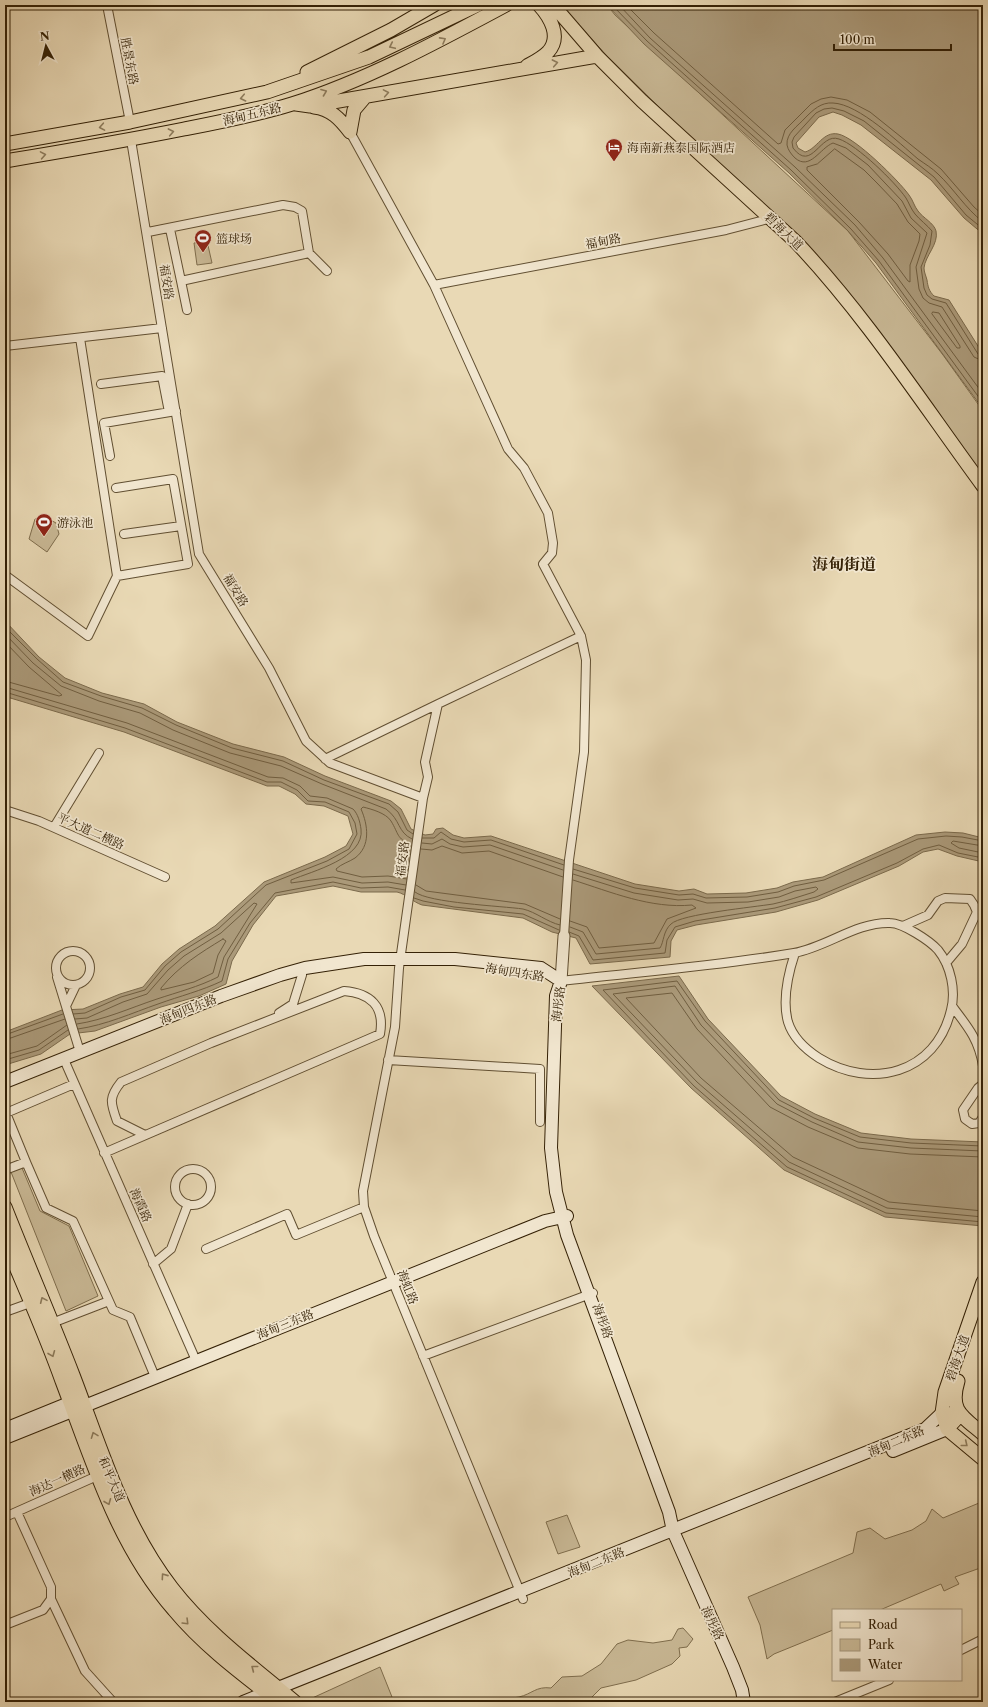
<svg xmlns="http://www.w3.org/2000/svg" width="988" height="1707" font-family="'Libre Caslon Text','Noto Serif SC',serif">
	<rect width="100%" height="100%" fill="#e9d9b5"/>
	<filter id="stains"><feTurbulence type="fractalNoise" baseFrequency=".005" numOctaves="4"/><feColorMatrix values="0 0 0 0 .2 0 0 0 0 .09 0 0 0 0 .02 0 0 0 .5 -.17"/></filter>
	<radialGradient id="worn" r=".72"><stop offset=".6" stop-color="#630" stop-opacity="0"/><stop offset="1" stop-color="#630" stop-opacity=".3"/></radialGradient>
	<path fill="#caba97" stroke="#7f6e4e" d="M561,5H607L615,15L848,231L943,355L983,411V478L804,244L667,115L606,55Z
		M207,241L212,263L197,265L194,243Z
		M47,518L56,523L59,534L47,552L29,539L35,519Z
		M22,1168L40,1211L69,1226L98,1296L66,1311L11,1172Z
		M983,1498V1567L955,1577L959,1584L944,1591L941,1584L880,1610H833V1630L774,1654L767,1659L760,1625L748,1597L853,1553L857,1532L870,1528L885,1539L912,1530L926,1521L932,1509L943,1518L979,1503Z
		M567,1515L580,1547L558,1554L546,1522Z
		M683,1628L693,1639L687,1647L679,1648L680,1656L672,1664L636,1680L601,1688L587,1702H562L559,1699L556,1702H473C489,1693 502,1701 519,1697C532,1694 536,1686 551,1688L562,1677L582,1676L601,1664L617,1644L628,1640L653,1643L672,1640L678,1629Z
		M380,1667L394,1702H311L308,1700Z"/>
	<path fill="#ab9a7a" stroke="#7b6a4c" d="M607,5H983V234L964,218L931,180L861,125L842,115L833,112L819,117L796,143L798,148L805,152C817,149 823,131 838,134C855,137 899,181 909,195C913,200 914,206 918,211C923,218 934,223 936,231C939,244 925,256 924,268C924,272 926,276 927,280C928,287 929,291 934,296L949,300L983,354V409L876,263L848,231L789,173L644,44Z
		M5,621L39,657L65,678L102,693L144,704L177,722L233,744L284,757L325,776L391,801L401,809L411,829L425,835L433,834L436,829L443,828L453,835L464,838L491,836L635,884L679,891L694,889L707,894L746,893L777,888L793,882L823,877L916,835L945,832L963,833L983,838V862L957,856L938,849L923,852L899,866L818,900L776,912L696,925L677,930L671,941L670,957L590,964L576,938L552,932L523,918L422,905C413,902 406,894 397,892H361L333,886L276,896L253,925L232,961L226,984L199,996L161,1007L95,1031L70,1034L41,1054L5,1065V1032L62,1010L83,1009L120,994L143,987L162,964L179,949L215,926L264,882L325,857L346,846L353,834L348,816L324,806L306,804L295,794L279,786H267L124,732L7,697L5,695Z
		M679,976L708,1019L781,1096L815,1114L861,1133L911,1139L983,1142V1226L885,1217L784,1170L691,1088L592,986Z"/>
	<g fill="none" stroke-linecap="round" stroke-linejoin="round">
		<path stroke="#705e40" stroke-width="1" d="M612,5L647,41L791,170L851,229L879,261L983,403
			M619,5L650,38L795,167L855,225L883,258L983,394
			M626,5L654,33L778,144L781,143L785,130L811,104L821,99L831,97L847,100L870,112L941,169L974,207L983,215
			M835,149L864,170L877,183L897,204L908,222L920,234L919,241L910,265V282L908,281L888,254L859,222L807,170V167L817,164Z
			M983,222C965,208 954,189 938,174C932,168 925,164 918,159C899,143 859,104 833,103C821,102 813,110 805,118C798,126 786,133 787,145C788,150 791,154 795,158C810,171 820,148 833,143L846,148L868,165L902,201L911,218L927,233L916,267L919,289L923,298L929,303L942,307L974,357L983,361
			M983,229L966,215L934,177L864,121L844,111L832,108L824,109L816,113L794,137L792,142L793,148C812,173 820,132 839,139C857,145 895,182 906,198C909,203 911,209 915,214C920,220 927,225 932,231L930,245L921,267L924,288L927,295L932,299L946,303L978,354L983,356
			M933,312L939,313L960,346V348H957L932,314Z
			M5,627L37,659L63,682L101,696L142,708L176,725L232,748L283,761L324,780L389,804L398,812L407,830L413,834
			M5,634L33,663L61,686L99,701L140,713L173,730L230,753L281,766L322,784L386,809C401,820 397,832 412,839
			M5,642L29,667L62,695L59,696L5,681
			M5,687L127,723L268,777L283,778L300,786L310,796L327,798L353,809C358,814 360,822 361,829C365,858 313,871 291,880V883L333,877L362,883L388,882L406,885
			M5,692L125,728L267,782H281L297,790L308,801L325,802L349,812L355,823L357,834L349,849L327,861L266,885L218,929L181,952L165,966L145,990L121,997L85,1013L73,1014
			M422,838H434L441,832L451,839L464,842L491,840L564,865
			M422,843L432,844L442,839L450,844L463,847L490,845L563,870
			M983,846L953,841L951,843L959,848L983,853
			M421,849L432,850L442,846L462,853L489,851L563,877
			M573,869L635,888L679,895L693,894L706,898L747,897L778,892L794,886L824,880L918,839L946,836L962,837L983,841
			M407,879L388,876L362,877L337,871L336,869C341,864 349,862 355,858C371,846 368,825 361,809L363,807C371,809 386,813 391,821C399,834 396,838 411,845
			M416,885L426,891L525,904L560,919
			M415,892C428,903 502,906 523,909C536,912 547,922 560,925
			M414,898L423,901L454,907L523,914L559,930
			M570,921L587,927L599,948L654,943L667,919L696,908L692,905C651,909 611,892 573,880
			M570,927L583,932L596,954L660,948C664,942 663,931 671,924C681,914 755,907 773,904C787,901 801,896 814,892L818,889L816,887L795,891L779,897L748,902L707,903L693,899L678,900L634,893L573,874
			M569,932L579,936L593,960L665,953L667,940L675,927L695,921L775,908L816,897L897,863L923,849L939,845L958,853L983,858
			M223,939L226,941L218,955L213,973L194,982L161,990V988C179,966 200,953 223,939Z
			M75,1019L87,1018L123,1002L147,994L168,970L184,956L221,933L254,903L257,904L224,957L218,977C198,987 178,992 157,999C130,1008 104,1020 77,1024
			M78,1029C106,1025 132,1013 158,1004C180,996 201,991 222,981L228,959L250,923L275,893L333,882L361,888L388,887L405,890
			M5,1035L63,1014
			M5,1040L65,1019
			M5,1055L37,1046L67,1025
			M5,1060L39,1050L68,1030
			M983,1146L911,1143L860,1137L814,1118L779,1100L705,1021L677,981L603,990L694,1086L787,1167L886,1213L983,1222
			M983,1151L911,1148L858,1142L812,1122L777,1104L701,1025L675,986L613,994L697,1082L789,1162L887,1208L983,1217
			M983,1157L910,1154L858,1148L808,1127L770,1107L697,1029L672,993L626,998L701,1078L793,1157L889,1202L983,1211"/>
		<g stroke="#614f32" stroke-width="10">
			<path id="minor" d="M107,5L130,122
				M350,132L434,285L508,449L524,468L548,513L553,543L552,553L543,564L581,636L586,660L584,752L569,860L564,936
				M131,140L199,554L269,668L306,741L330,763L423,798L399,968L395,1027L363,1191L364,1207L374,1236L523,1599
				M170,229L181,281L309,253
				M148,232L283,205L295,207L302,211L309,253L327,271
				M181,281L187,310
				M434,285L726,230L772,218
				M5,346L162,328
				M101,384L162,376L169,412
				M110,456L104,423L176,411
				M116,488L173,479L188,564L117,576
				M124,534L181,526
				M5,575L88,636L117,576L80,338
				M325,759L438,704
				M423,798L428,777L425,762L438,704L581,636
				M5,810L39,821L165,877
				M54,827L99,753
				M903,926L928,915L938,901L945,898L970,899L974,905L977,912L962,944L946,963
				M56 968a17 17 0 1 1 34 0a17 17 0 1 1-34 0Z
				M57,977L80,1052
				M561,981C639,972 717,966 794,953C827,947 856,922 890,923C903,923 930,941 938,950C951,966 956,991 951,1010C936,1074 871,1090 819,1058C805,1049 793,1038 788,1022C782,1000 788,974 795,953
				M66,1006L76,985
				M952,1006C968,1027 979,1040 983,1066
				M279,1013L293,1004L302,975
				M388,1060L540,1069V1122
				M66,1064L194,1356
				M983,1084L978,1088L963,1110L965,1119L972,1124L979,1123L983,1117
				M104,1153L380,1034C385,1006 370,993 344,991L211,1043L121,1082C109,1097 110,1102 117,1121L145,1135
				M26,1162L46,1208L73,1221L113,1310L130,1317L153,1372
				M175 1187a18 18 0 1 1 36 0a18 18 0 1 1-36 0Z
				M5,1170L26,1162L6,1113L74,1084
				M206,1249L287,1214L296,1235L364,1207
				M153,1264L171,1249L188,1204
				M5,1312L30,1303
				M52,1323L109,1301
				M423,1356L593,1293
				M5,1517L97,1476
				M51,1599L85,1671L113,1702
				M5,1625L43,1610L51,1599V1587L17,1512
				M961,1650L983,1639
				M835,1702L889,1680"/>
		</g>
		<g stroke="#614f32" stroke-width="13">
			<path id="tertiary" d="M561,981L564,936"/>
		</g>
		<g stroke="#342106" stroke-width="14">
			<path id="secondary" d="M561,981L556,996L551,1148L556,1192L567,1235L669,1512L673,1531L733,1667L742,1690L744,1702
				M5,1082L221,996L280,975L305,968L364,959H455L541,968L561,981
				M5,1429L74,1401
				M5,1438L545,1221L567,1216
				M893,1451L947,1429
				M243,1702L925,1429L942,1413"/>
		</g>
		<g stroke="#342106" stroke-width="15">
			<path id="primary" d="M553,5L597,56L642,101L795,241C866,316 922,403 983,486
				M527,66C534,62 542,58 548,52C562,37 550,17 539,5
				M307,72L391,30L434,5
				M296,104L310,106L597,56
				M314,107C331,109 340,119 350,132
				M350,132L354,110L365,97
				M5,144L130,122L267,92L369,57L478,5
				M5,161C65,151 124,141 184,129C220,122 257,115 292,104C367,80 437,42 506,5
				M5,1207C27,1263 51,1318 73,1375C101,1448 123,1525 172,1588C206,1632 252,1666 295,1702
				M5,1241C24,1287 45,1333 62,1381C92,1460 117,1545 174,1610C204,1646 242,1674 278,1702
				M958,1381C949,1411 962,1416 983,1434
				M942,1413L960,1415L947,1429L942,1413L945,1392L983,1282
				M947,1429L983,1459"/>
		</g>
		<use href="#minor" stroke="#f1e6cf" stroke-width="8"/>
		<use href="#tertiary" stroke="#f1e6cf" stroke-width="11"/>
		<use href="#secondary" stroke="#f1e6cf" stroke-width="12"/>
		<use href="#primary" stroke="#e9d9b5" stroke-width="13"/>
	</g>
	<defs><path id="oneway-chevron" d="M-2-3.5L2.5 0L-2 3.5" fill="none" stroke-width="1.6" stroke-linecap="round" stroke-linejoin="round"/></defs>
	<g stroke="#8e7d5e">
		<use href="#oneway-chevron" transform="translate(443 40) rotate(-29)"/>
		<use href="#oneway-chevron" transform="translate(392 46) rotate(155)"/>
		<use href="#oneway-chevron" transform="translate(555 63) rotate(-11)"/>
		<use href="#oneway-chevron" transform="translate(324 92) rotate(-21)"/>
		<use href="#oneway-chevron" transform="translate(386 93) rotate(-10)"/>
		<use href="#oneway-chevron" transform="translate(243 98) rotate(168)"/>
		<use href="#oneway-chevron" transform="translate(102 127) rotate(170)"/>
		<use href="#oneway-chevron" transform="translate(171 132) rotate(-11)"/>
		<use href="#oneway-chevron" transform="translate(43 155) rotate(-10)"/>
		<use href="#oneway-chevron" transform="translate(43 1300) rotate(-114)"/>
		<use href="#oneway-chevron" transform="translate(52 1354) rotate(68)"/>
		<use href="#oneway-chevron" transform="translate(94 1435) rotate(-111)"/>
		<use href="#oneway-chevron" transform="translate(965 1444) rotate(39)"/>
		<use href="#oneway-chevron" transform="translate(108 1502) rotate(68)"/>
		<use href="#oneway-chevron" transform="translate(164 1576) rotate(-125)"/>
		<use href="#oneway-chevron" transform="translate(186 1622) rotate(45)"/>
		<use href="#oneway-chevron" transform="translate(254 1668) rotate(-142)"/>
	</g>
	<defs>
		<g id="hotel-pin" transform="scale(0.9)"><path d="M0 17L-7.5 6A9.5 9.5 0 1 1 7.5 6Z" fill="#8f2418" stroke="#f1e6cf"/><path d="M-6-4.5h1.5V1H6V5H4.5V3h-9V5H-6ZM-4 0a1.8 1.8 0 1 1 3.6 0ZM.5 0V-2.5h3Q6-2.5 6 0Z" fill="#fff"/></g>
		<g id="stadium-pin" transform="scale(0.9)"><path d="M0 17L-7.5 6A9.5 9.5 0 1 1 7.5 6Z" fill="#8f2418" stroke="#f1e6cf"/><path d="M0-5a6.5 5 0 1 0 0 10a6.5 5 0 1 0 0-10ZM-3.5-1.8h7v3.6h-7Z" fill="#fff"/></g>
	</defs>
	<g fill-rule="evenodd">
		<use href="#hotel-pin" x="614" y="147"/>
		<use href="#stadium-pin" x="203" y="238"/>
		<use href="#stadium-pin" x="44" y="522"/>
	</g>
	<g text-anchor="middle" dominant-baseline="central" stroke-width="3.5" stroke-linejoin="round" paint-order="stroke">
		<g font-size="12" fill="#342106" stroke="#f1e6cf">
			<text transform="translate(130 61) rotate(79)">胜景东路</text>
			<text transform="translate(252 114) rotate(-14)">海甸五东路</text>
			<text transform="translate(784 231) rotate(44)">碧海大道</text>
			<text transform="translate(603 241) rotate(-11)">福甸路</text>
			<text transform="translate(167 282) rotate(82)">福安路</text>
			<text transform="translate(236 590) rotate(59)">福安路</text>
			<text transform="translate(91 831) rotate(24)">平大道二横路</text>
			<text transform="translate(402 859) rotate(-83)">福安路</text>
			<text transform="translate(515 972) rotate(9)">海甸四东路</text>
			<text transform="translate(558 1004) rotate(-83)">海彤路</text>
			<text transform="translate(188 1009) rotate(-22)">海甸四东路</text>
			<text transform="translate(141 1205) rotate(66)">海霞路</text>
			<text transform="translate(408 1287) rotate(68)">海虹路</text>
			<text transform="translate(603 1321) rotate(70)">海彤路</text>
			<text transform="translate(285 1324) rotate(-22)">海甸三东路</text>
			<text transform="translate(957 1358) rotate(-71)">碧海大道</text>
			<text transform="translate(896 1441) rotate(-23)">海甸二东路</text>
			<text transform="translate(112 1479) rotate(67)">和平大道</text>
			<text transform="translate(57 1480) rotate(-24)">海达一横路</text>
			<text transform="translate(596 1562) rotate(-22)">海甸二东路</text>
			<text transform="translate(713 1623) rotate(65)">海彤路</text>
		</g>
		<g font-size="12" fill="#342106" stroke="#f1e6cf" text-anchor="start">
			<text x="627" y="147">海南新燕泰国际酒店</text>
			<text x="216" y="238">篮球场</text>
			<text x="57" y="522">游泳池</text>
		</g>
		<g font-size="16" font-weight="bold" fill="#342106" stroke="#f1e6cf">
			<text x="844" y="564">海甸街道</text>
		</g>
	</g>
	<rect width="988" height="1707" fill="none" stroke="#e9d9b5" stroke-width="20"/>
	<rect x="6" y="6" width="976" height="1695" fill="none" stroke="#342106" stroke-width="2"/>
	<rect x="10" y="10" width="968" height="1687" fill="none" stroke="#342106"/>
	<rect x="832" y="1609" width="130" height="72" fill="#f1e6cf" stroke="#a5977f"/>
	<rect x="840" y="1622" width="20" height="6" fill="#e9d9b5" stroke="#a5977f"/>
	<text x="868" y="1629" font-size="12" fill="#342106">Road</text>
	<rect x="840" y="1639" width="20" height="12" fill="#caba97" stroke="#a5977f"/>
	<text x="868" y="1649" font-size="12" fill="#342106">Park</text>
	<rect x="840" y="1659" width="20" height="12" fill="#ab9a7a" stroke="#a5977f"/>
	<text x="868" y="1669" font-size="12" fill="#342106">Water</text>
	<g transform="translate(46 46) rotate(353)" stroke="#f1e6cf" stroke-width="3" paint-order="stroke">
	<path d="M0-3L7 15L0 10L-7 15Z" fill="#342106"/>
	<text y="-6" font-size="11" font-weight="bold" text-anchor="middle" fill="#342106">N</text>
	</g>
	<path d="M834 44v6h117v-6" fill="none" stroke="#342106" stroke-width="2"/>
	<text x="840" y="44" font-size="12" fill="#342106" stroke="#f1e6cf" stroke-width="3" paint-order="stroke">100 m</text>
	<rect width="100%" height="100%" filter="url(#stains)"/>
	<rect width="100%" height="100%" fill="url(#worn)"/>
</svg>
